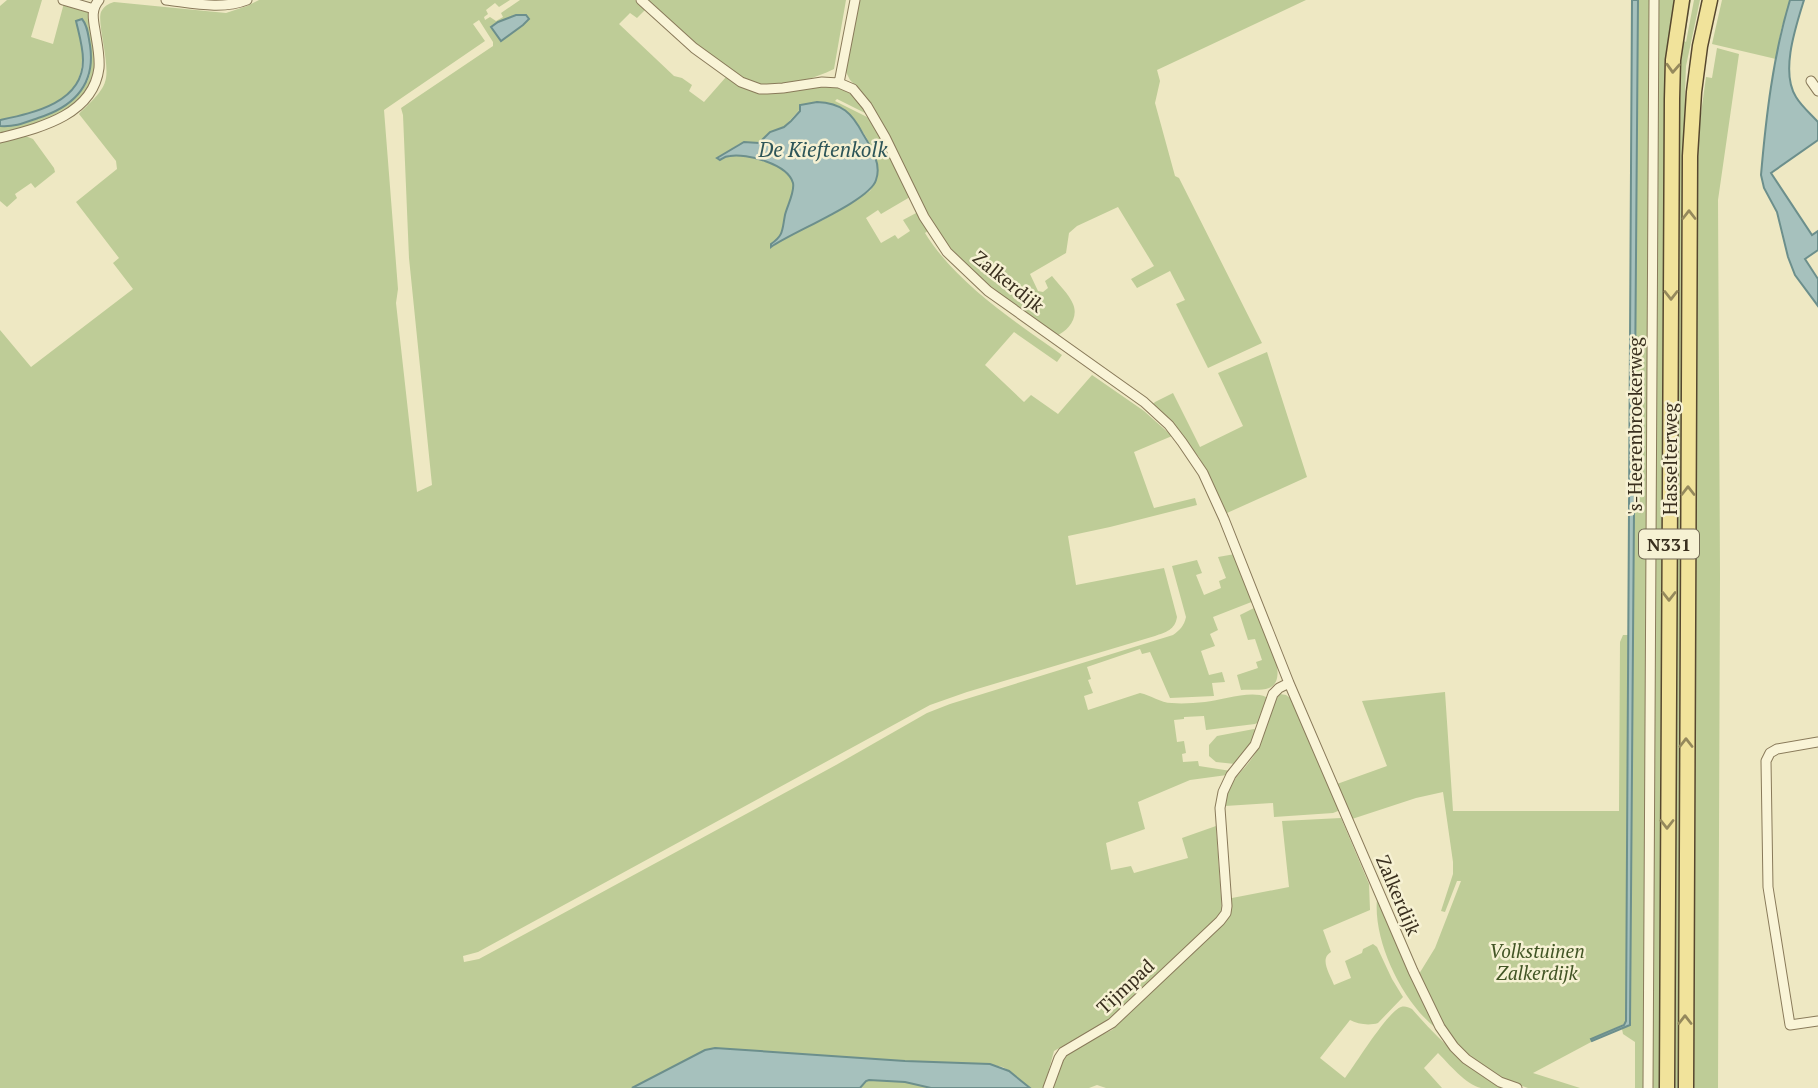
<svg xmlns="http://www.w3.org/2000/svg" width="1818" height="1088" font-family="'PT Serif',serif">
	<rect width="100%" height="100%" fill="#eee8c3"/>
	<path fill="#becc97" fill-rule="evenodd" d="M7,0H42L31,37L53,44L64,3L90,11C92,30 98,52 95,71C92,92 67,115 48,122C33,127 16,130 0,134V126C28,128 93,102 90,67C90,57 80,35 77,24C96,95 60,107 0,120V6Z
		M259,0H510L499,7L495,3L486,10L488,14L484,17L485,20L490,17L496,21L503,17L501,13L520,0H635L645,10L637,18L630,13L619,24L674,76L682,78L692,85L689,91L704,102L726,77L749,89L819,85L838,87L855,96L869,115L837,99L835,101L871,119L887,147L910,197L881,214L878,210L866,218L881,243L895,235L898,239L910,231L903,220L918,212L929,230L925,233C956,283 1014,321 1062,355L1057,362L1014,332L985,365L1024,402L1031,395L1058,414L1092,375L1144,411L1172,436L1134,452L1154,508L1195,498L1197,505L1110,527L1068,536L1076,585L1164,568L1177,617C1175,630 1166,632 1155,636L967,692L930,705L478,952L463,956L464,962L479,959L836,765L927,713L950,704L1173,635C1180,630 1184,626 1186,617L1172,566L1197,560L1202,573L1196,575L1204,595L1221,588L1219,581L1226,578L1218,557L1235,554L1254,601L1213,617L1218,630L1210,634L1215,646L1201,651L1209,675L1222,672L1225,682L1212,683L1214,696L1170,698L1150,652L1142,654L1140,649L1087,667L1091,679L1088,680L1093,693L1084,696L1088,710L1140,693C1151,695 1160,703 1172,703C1182,704 1194,703 1205,702C1222,700 1251,690 1266,697L1267,701L1261,721L1255,724L1206,730L1204,716L1184,717V719L1174,720L1177,742L1184,741L1186,753L1182,754L1183,762L1198,761L1199,766L1231,771L1227,775L1190,780L1138,802L1145,829L1106,843L1111,870L1131,866L1134,873L1188,858L1182,838L1216,826L1222,911L1217,917L1111,1019L1054,1051L1044,1088H1030L1009,1071L1003,1067L987,1064L905,1061L715,1048L705,1050L632,1088H0V330L31,367L133,289L113,263L119,258L76,202L117,169L116,161L79,114C88,104 104,92 106,78C109,60 97,23 101,12C104,6 108,4 114,2L226,13L247,6ZM479,20L493,42V46L401,108L403,115L409,258L432,485L417,492L396,303L398,289L384,110L485,41L473,24ZM837,105C860,119 890,165 870,191L823,220L785,238L773,246L771,244C784,235 782,230 785,215C787,206 795,192 793,183C788,164 747,153 730,156C726,156 723,158 720,160L717,159L739,144L747,142L755,144L761,142L770,132L784,127L801,108Z
		M646,0H846L834,69C811,80 783,88 756,85C729,81 668,20 646,0Z
		M857,0H1306L1157,70L1160,81L1155,103L1175,176L1179,178L1262,343L1208,368L1176,304L1185,300L1170,271L1137,288L1131,279L1154,266L1118,207L1077,226L1069,233L1066,253L1030,274L1038,291L1043,292L1048,288L1045,281L1052,276C1058,284 1069,294 1073,304C1079,318 1068,331 1056,336L1003,297L976,275L954,255L934,229L878,115L856,86L850,80L846,72Z
		M1638,0H1650L1644,1088H1635V1042L1623,1034L1622,1029L1630,1025Z
		M1658,0H1677L1661,1088H1652Z
		M1688,0H1691L1684,41L1686,42L1694,0H1700L1686,66L1685,93L1680,1088H1672L1678,75Z
		M1722,0H1790L1781,30L1776,59L1712,44Z
		M1717,48L1739,54L1718,200L1720,576L1718,1088H1691L1696,150L1706,77L1712,78Z
		M23,135L33,139L54,168L55,172L35,188L31,183L15,194L17,198L7,207L0,201V140Z
		M1267,352L1307,477L1227,513L1199,457L1166,418L1153,404L1155,402L1173,393L1200,447L1243,426L1218,373Z
		M1256,607C1262,623 1292,680 1269,688C1261,691 1249,689 1241,690L1237,675L1258,668L1256,662L1262,660L1255,639L1248,640L1240,615Z
		M1623,635H1628L1626,1023L1592,1039L1593,1041L1533,1073L1580,1088H1528L1503,1080L1473,1061L1448,1034L1419,974L1435,948L1461,881H1457L1445,912L1441,911L1453,874V862L1443,792L1416,798L1352,819L1337,784L1387,766L1362,701L1445,692L1453,811H1619L1620,642Z
		M1280,694L1286,695L1293,700L1339,807L1338,811L1333,813L1274,817L1273,803L1225,806C1226,779 1248,770 1258,748C1264,732 1269,715 1274,699Z
		M1254,729L1257,731L1248,750L1235,764L1216,762L1209,756V745L1217,736Z
		M1341,818L1369,884L1370,910L1323,930L1331,952C1319,959 1330,974 1334,985L1351,978L1345,961L1362,953L1363,949L1373,944L1377,947L1392,979L1403,997L1378,1023C1369,1026 1357,1024 1350,1020L1320,1058L1345,1078C1355,1065 1388,1011 1401,1007C1405,1006 1408,1007 1412,1009C1439,1040 1468,1068 1504,1088C1497,1088 1488,1088 1481,1088C1466,1085 1449,1064 1438,1053L1424,1068L1442,1088H1106L1097,1085L1089,1088H1051L1064,1056L1071,1049L1112,1030L1225,920L1230,911L1232,898L1289,887L1282,821Z
		M1377,899L1379,900L1437,1029C1403,1003 1373,942 1377,899Z
		M866,1080L905,1082L931,1088H860Z"/>
	<path fill="#a6c1bd" stroke="#6c8f8c" stroke-width="2" d="M1632,0H1638L1630,1025L1592,1041L1591,1039L1624,1025L1626,1021Z
		M1790,0H1804C1796,26 1780,72 1796,97C1802,107 1811,114 1818,122V140L1771,173L1812,235L1818,231V250L1805,259L1818,279V306L1795,275L1788,257L1777,212L1764,188L1761,175C1766,117 1773,56 1790,0Z
		M516,15H526L529,19L523,25L501,41L491,27L498,22Z
		M82,19C88,26 88,35 90,45C96,85 73,107 38,118C24,123 15,127 0,126V120C33,113 83,103 83,60C83,47 79,34 76,21Z
		M817,102C842,103 852,113 863,134C871,147 882,164 876,180C870,201 792,232 771,247V244C784,235 782,230 785,215C787,206 795,192 793,183C788,164 746,153 730,156C725,156 723,158 720,160L717,158L744,142L759,143L770,132L784,127L791,121L800,111V105Z
		M715,1048L905,1061L990,1064L1009,1071L1030,1088H931L905,1082L869,1080L866,1081L860,1088H632L705,1050Z"/>
	<g fill="none" stroke-linecap="round" stroke-linejoin="round">
		<g stroke="#897a5a" stroke-width="11">
			<path id="minor" d="M63,0L94,9
				M166,0C192,3 222,10 247,0
				M641,0L694,48L741,82L760,89H767L783,88L822,82L839,83L853,89L867,106L885,137L924,217L947,252L988,291L1144,402L1169,425L1182,442L1203,473L1224,519L1289,683L1413,971L1440,1027L1454,1047L1466,1059L1500,1082L1517,1088
				M1811,81L1818,91
				M839,83L855,0
				M0,138C38,128 93,116 99,68C100,55 97,43 95,30C93,19 91,9 99,0
				M1818,742L1777,749L1770,753L1766,761L1768,887L1790,1025L1818,1021
				M1048,1088L1059,1058L1063,1052L1112,1023L1220,921L1226,913L1227,906L1220,808L1223,792L1231,775L1255,745L1273,694L1279,688L1289,683
				M1648,1088L1654,0"/>
		</g>
		<g stroke="#56472e" stroke-width="17">
			<path id="primary" d="M1667,1088L1672,99L1673,60L1682,0
				M1686,1088L1690,156L1694,92L1700,46L1710,0"/>
		</g>
		<use href="#minor" stroke="#f9f4d7" stroke-width="9"/>
		<use href="#primary" stroke="#f1e39b" stroke-width="14"/>
	</g>
	<defs><path id="oneway-chevron" d="M-2-3.5L2.5 0L-2 3.5" fill="none" stroke-width="1.6" stroke-linecap="round" stroke-linejoin="round" transform="scale(1.75)"/></defs>
	<g stroke="#95895c">
		<use href="#oneway-chevron" transform="translate(1673 68) rotate(93)"/>
		<use href="#oneway-chevron" transform="translate(1689 215) rotate(-90)"/>
		<use href="#oneway-chevron" transform="translate(1671 295) rotate(90)"/>
		<use href="#oneway-chevron" transform="translate(1688 491) rotate(-90)"/>
		<use href="#oneway-chevron" transform="translate(1669 596) rotate(90)"/>
		<use href="#oneway-chevron" transform="translate(1686 743) rotate(-90)"/>
		<use href="#oneway-chevron" transform="translate(1667 824) rotate(90)"/>
		<use href="#oneway-chevron" transform="translate(1685 1020) rotate(-90)"/>
	</g>
	<g text-anchor="middle" dominant-baseline="central" stroke-width="5" stroke-linejoin="round" paint-order="stroke">
		<rect fill="#f6f1d3" stroke="#726954" stroke-width="2" x="1639" y="529.5" width="60" height="29" rx="5"/>
		<g font-size="18" font-weight="bold" fill="#392f1e">
			<text x="1669" y="544">N331</text>
		</g>
		<g font-size="19" fill="#392f1e" stroke="#f6f1d3">
			<text transform="translate(1009 281) rotate(39)">Zalkerdijk</text>
			<text transform="translate(1634 426) rotate(-90)">'s-Heerenbroekerweg</text>
			<text transform="translate(1669 459) rotate(-90)">Hasselterweg</text>
			<text transform="translate(1399 895) rotate(67)">Zalkerdijk</text>
			<text transform="translate(1125 986) rotate(-43)">Tijmpad</text>
		</g>
		<g font-size="19" font-style="italic" fill="#425525" stroke="#f6f1d3">
			<text x="1537" y="950">Volkstuinen<tspan x="1537" dy="22">Zalkerdijk</tspan></text>
		</g>
		<g font-size="21" font-style="italic" fill="#2d5558" stroke="#f6f1d3">
			<text x="823" y="149">De Kieftenkolk</text>
		</g>
	</g>
</svg>
